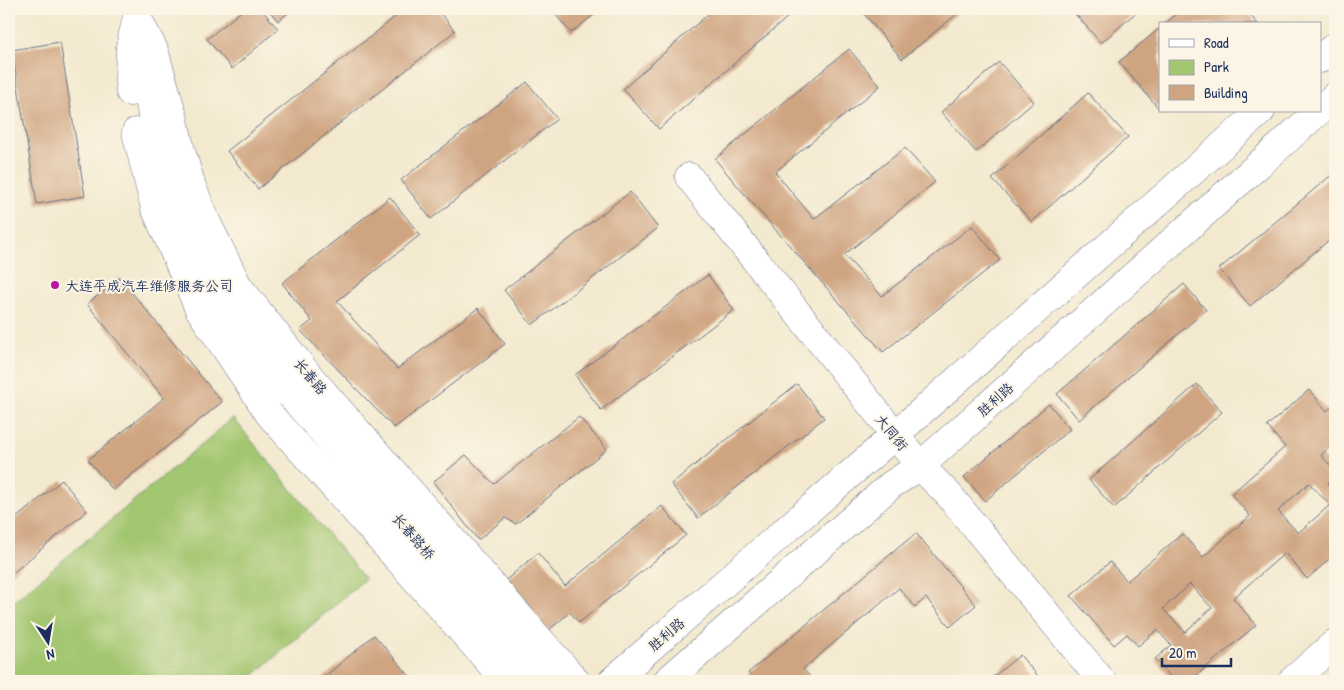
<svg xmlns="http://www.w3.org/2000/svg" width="1344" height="690" font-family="'Patrick Hand','LXGW WenKai TC',sans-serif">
	<rect width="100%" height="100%" fill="#fcf5e5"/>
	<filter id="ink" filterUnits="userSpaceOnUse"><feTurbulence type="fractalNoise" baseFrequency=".02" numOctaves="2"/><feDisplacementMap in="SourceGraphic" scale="10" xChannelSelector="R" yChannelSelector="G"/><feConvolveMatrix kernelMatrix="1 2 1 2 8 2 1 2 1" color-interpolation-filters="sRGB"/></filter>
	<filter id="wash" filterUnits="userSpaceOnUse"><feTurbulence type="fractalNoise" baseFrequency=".0096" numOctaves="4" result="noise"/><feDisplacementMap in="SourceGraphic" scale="20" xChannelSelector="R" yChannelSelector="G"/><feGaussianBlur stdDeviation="1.12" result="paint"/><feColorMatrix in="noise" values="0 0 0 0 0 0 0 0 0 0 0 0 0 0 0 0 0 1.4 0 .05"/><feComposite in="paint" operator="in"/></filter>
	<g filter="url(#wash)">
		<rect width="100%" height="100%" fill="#f3e9cf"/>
		<path fill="#a3c670" stroke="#5f7a67" d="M233,418L365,579L247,681H9V605Z"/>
		<g id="blocks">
			<path fill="#cfa481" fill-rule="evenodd" d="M244,9H261L278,29L232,69L207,39Z
				M268,9H293L278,21Z
				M405,9H437L455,31L258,189L227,151Z
				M551,9H601L571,33Z
				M714,9H785L790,15L659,129L623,89Z
				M860,9H963L902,59Z
				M1071,9H1140L1101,43Z
				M1182,9H1245L1258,24H1165Z
				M1160,28V110L1119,62Z
				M60,42L85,196L37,204L12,50Z
				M849,49L880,86L775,172L814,219L905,148L935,182L844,255L882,296L972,226L1000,260L883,352L746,196L715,159Z
				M999,62L1034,102L976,152L941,112Z
				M527,82L557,119L431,219L401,180Z
				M1088,93L1128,137L1032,222L992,179Z
				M1335,172V240L1333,237L1250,306L1219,269Z
				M630,192L658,228L532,325L504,290Z
				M390,197L420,235L337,301L397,369L478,308L505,344L394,428L300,330L312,321L282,283Z
				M708,275L734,310L601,410L575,375Z
				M120,278L222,402L113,490L88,460L164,398L87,304Z
				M1184,284L1206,310L1079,420L1057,394Z
				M797,384L824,418L698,518L671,484Z
				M1197,384L1222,412L1114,508L1089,480Z
				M1309,390L1327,411L1335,404V442L1321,455L1335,471V476L1328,483L1335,491V554L1307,579L1285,553L1233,598L1256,625L1190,681H1174L1155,659L1171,645L1157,630L1138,646L1127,634L1114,645L1071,596L1110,562L1127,581L1182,534L1203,557L1250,516L1231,494L1285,447L1267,426ZM1309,483L1330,505L1298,533L1278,511ZM1190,584L1212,608L1185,632L1163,609Z
				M1049,404L1070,429L985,501L964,477Z
				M579,417L607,449L516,524L505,518L478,540L433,482L466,455L494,484Z
				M62,480L87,511L9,576V524Z
				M662,506L686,535L579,623L570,612L548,631L506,580L538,553L565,586Z
				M916,533L976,605L950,627L926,598L915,607L899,588L803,669L814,681H755L748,673Z
				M374,635L414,681H323L322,679Z
				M1020,655L1042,681H988Z"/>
		</g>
	</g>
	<g filter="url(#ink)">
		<use href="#blocks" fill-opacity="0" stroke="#677086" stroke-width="1"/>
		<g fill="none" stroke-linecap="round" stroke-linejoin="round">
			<g stroke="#677086" stroke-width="29">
				<path id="minor" d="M689,177L920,466L948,494L1102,681"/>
			</g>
			<g stroke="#677086" stroke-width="29">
				<path id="major" d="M137,17L154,50L173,116L180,147L192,187L207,223L238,286L310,377L576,681
					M1320,59L1335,46
					M144,67L157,146L190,235L231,313L287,391L540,681
					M130,92L129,80L130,47L137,17
					M1320,110L1335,96
					M136,132L155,208L199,309L270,415L506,681
					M612,681L895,435L1261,111
					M667,681L891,485L920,466L1319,111
					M1292,681L1335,643"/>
			</g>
			<use href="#minor" stroke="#fff" stroke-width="28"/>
			<use href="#major" stroke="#fff" stroke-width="28"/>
		</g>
	</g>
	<circle fill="#b5179e" stroke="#fcf5e5" stroke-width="2" cx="55" cy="285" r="5"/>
	<g text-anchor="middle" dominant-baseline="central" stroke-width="4" stroke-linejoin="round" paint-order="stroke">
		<g font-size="14" fill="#1b2f5e" stroke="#fcf5e5" text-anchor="start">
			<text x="65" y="285">大连平成汽车维修服务公司</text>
		</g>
		<g font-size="14" fill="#1b2f5e" stroke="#fcf5e5">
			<text transform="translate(311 376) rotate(50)">长春路</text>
			<text transform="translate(995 399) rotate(-42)">胜利路</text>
			<text transform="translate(892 432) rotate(51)">大同街</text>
			<text transform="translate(414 536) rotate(49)">长春路桥</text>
			<text transform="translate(666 634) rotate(-41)">胜利路</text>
		</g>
	</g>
	<rect width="1344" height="690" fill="none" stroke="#fcf5e5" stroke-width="30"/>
	<rect x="1159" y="22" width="162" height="90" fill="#fcf5e5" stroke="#a2a6af"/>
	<rect x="1169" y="39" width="25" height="8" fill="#ffffff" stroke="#a2a6af"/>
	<text x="1204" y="48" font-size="15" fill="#1b2f5e">Road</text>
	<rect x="1169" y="60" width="25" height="15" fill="#a3c670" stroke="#a2a6af"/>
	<text x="1204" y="72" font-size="15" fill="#1b2f5e">Park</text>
	<rect x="1169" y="85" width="25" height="15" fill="#cfa481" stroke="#a2a6af"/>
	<text x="1204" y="98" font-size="15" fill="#1b2f5e">Building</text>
	<g transform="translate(48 642) rotate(168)" stroke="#fcf5e5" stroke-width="4" paint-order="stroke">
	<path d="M0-4L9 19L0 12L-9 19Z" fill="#1b2f5e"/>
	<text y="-8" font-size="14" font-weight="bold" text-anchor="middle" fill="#1b2f5e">N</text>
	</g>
	<path d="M1162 658v8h69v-8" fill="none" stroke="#1b2f5e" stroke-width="2.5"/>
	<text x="1169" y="658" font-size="15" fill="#1b2f5e" stroke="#fcf5e5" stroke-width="4" paint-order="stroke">20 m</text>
</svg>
